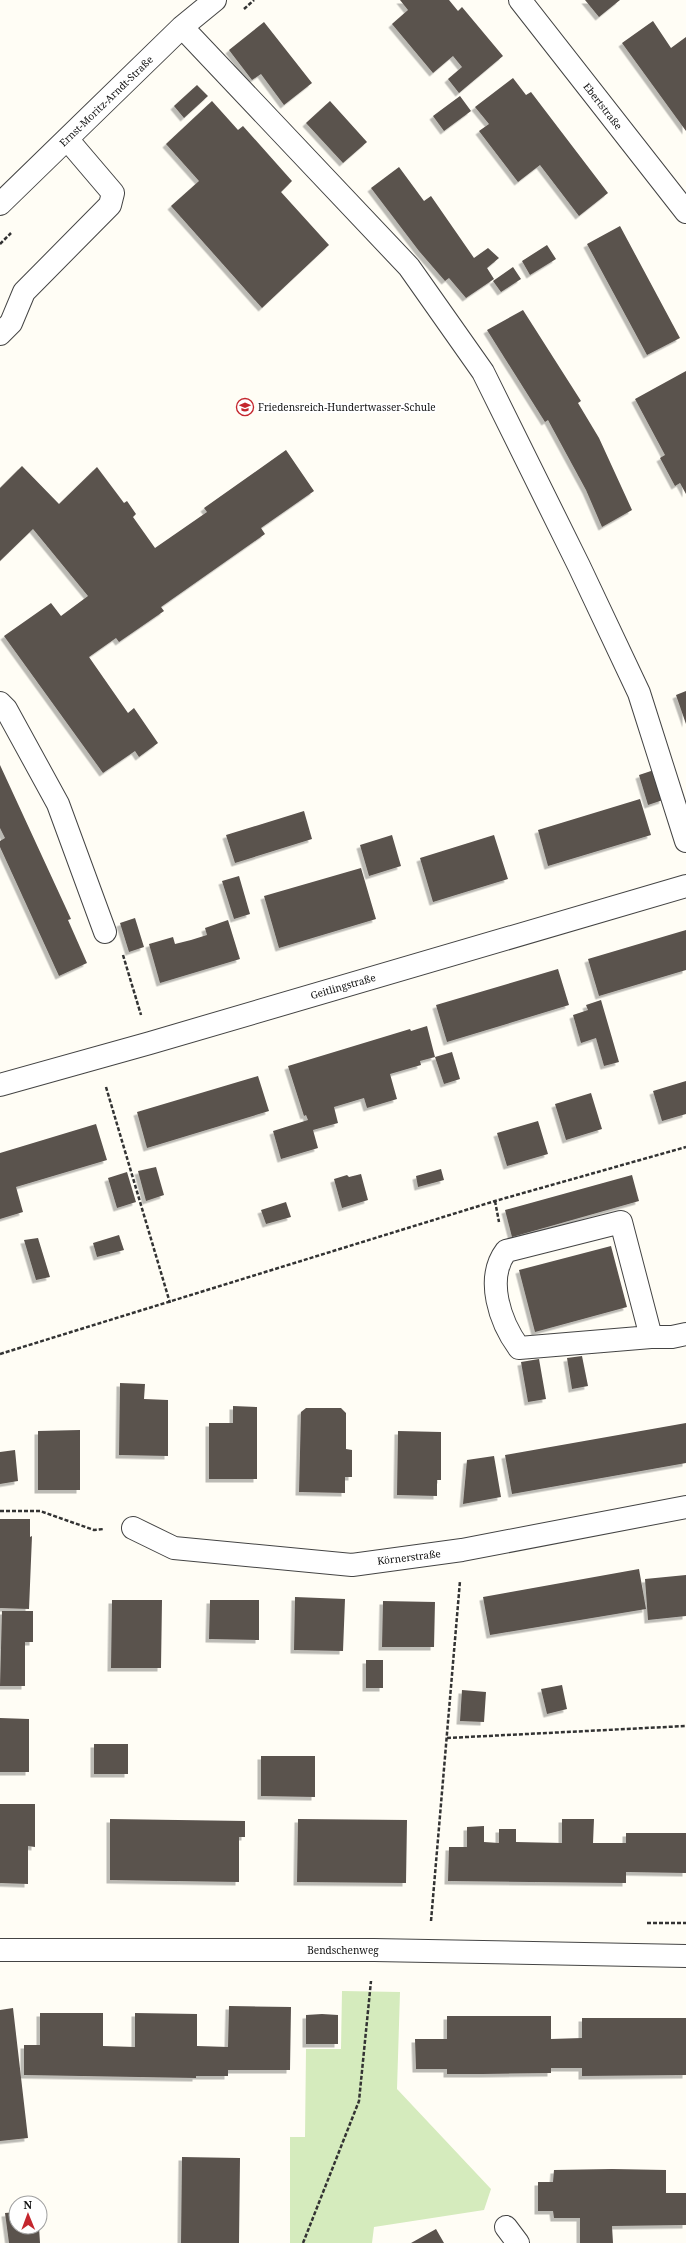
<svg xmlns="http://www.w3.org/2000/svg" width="686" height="2243" font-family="'Noto Serif',serif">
	<defs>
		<filter id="shadow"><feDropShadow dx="-3.5" dy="3.5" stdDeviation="0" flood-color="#0004"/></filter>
	</defs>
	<rect width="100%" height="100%" fill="#fffdf5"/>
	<path fill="#d5ebbd" d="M342,1991L400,1992L397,2089L491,2189L484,2210L374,2227L372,2243H290V2137H305L306,2049H341Z"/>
	<path fill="#5a524d" filter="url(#shadow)" d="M400,0H449L458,11L462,7L503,56L459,93L448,79L462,67L453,56L433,73L392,24L408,10Z
		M585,0H620L599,17Z
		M653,21L671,48L686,37V131L622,43Z
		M264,22L312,83L284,105L261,74L252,80L229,50Z
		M513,78L526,95L531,92L608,193L579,216L540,165L518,182L479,131L489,124L475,107Z
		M197,85L208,96L184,118L174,106Z
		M460,96L471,111L444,131L433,116Z
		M212,101L238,130L243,126L292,181L281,192L329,245L262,308L171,206L199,181L166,144Z
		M330,101L367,142L343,163L306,123Z
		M399,167L424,201L431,196L474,258L488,248L499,258L487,268L494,279L466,298L449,278L445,281L419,251L371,188Z
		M620,226L680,338L647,355L587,244Z
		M547,245L556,259L530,275L522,261Z
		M513,267L521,279L501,292L493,281Z
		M523,310L581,401L578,403L599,438L632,510L602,527L586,490L548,420L545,422L487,330Z
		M686,371V494L680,483L675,486L660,458L665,455L635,399Z
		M286,450L314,491L261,528L265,534L161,607L164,611L119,642L116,638L89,657L128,713L134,708L158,743L139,757L135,751L103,773L4,636L51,603L61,616L88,596L33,529L0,561V488L22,466L59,504L97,467L124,503L127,501L136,514L133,517L155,548L207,512L204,508Z
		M686,691V724L676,695Z
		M0,765L71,919L68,920L87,963L59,976L0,847V841L5,838L0,828Z
		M654,770L663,800L648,805L639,775Z
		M640,799L651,835L548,866L538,830Z
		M304,811L312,839L235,863L226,835Z
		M392,835L401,866L369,876L360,845Z
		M494,835L508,879L433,902L420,858Z
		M361,868L376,919L279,948L264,896Z
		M239,876L250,914L234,919L222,881Z
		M135,918L144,947L129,952L120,923Z
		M228,920L240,959L160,983L149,944L173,937L175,944L191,940L207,935L205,928Z
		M686,930V970L599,996L588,959Z
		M558,969L569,1005L447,1042L436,1005Z
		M601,1000L619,1062L604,1066L596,1038L581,1043L573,1015L588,1010L586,1005Z
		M427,1026L435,1057L420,1061L421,1065L390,1074L397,1099L367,1108L364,1098L334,1107L338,1123L313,1130L318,1148L281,1159L273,1131L308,1120L306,1115L304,1116L288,1066L410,1029L411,1031Z
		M452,1052L460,1079L444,1084L435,1057Z
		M258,1076L269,1111L147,1148L137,1112Z
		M686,1081V1114L662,1121L653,1091Z
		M591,1093L602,1129L566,1140L555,1104Z
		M538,1121L548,1154L507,1166L497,1133Z
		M96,1124L107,1160L16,1187L23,1212L0,1219V1153Z
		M156,1167L164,1195L146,1201L138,1171Z
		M441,1169L444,1180L418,1187L416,1176Z
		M127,1172L136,1202L117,1208L108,1178Z
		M361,1174L368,1200L342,1208L334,1179L347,1175L349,1177Z
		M632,1175L639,1201L512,1237L505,1210Z
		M286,1202L291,1217L266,1224L261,1210Z
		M119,1235L124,1250L97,1257L93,1243Z
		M38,1238L50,1277L36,1280L24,1240Z
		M611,1246L627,1307L535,1332L519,1270Z
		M582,1356L588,1386L572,1389L567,1358Z
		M539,1359L546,1399L528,1402L521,1362Z
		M120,1383L145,1384L144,1399L168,1400V1456L119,1455Z
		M233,1406L257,1407V1479H209V1423H233Z
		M306,1408H341L346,1413V1449L352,1450V1477H345V1493L299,1492L301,1412Z
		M686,1423V1463L512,1494L505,1455Z
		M80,1430V1490H38V1431Z
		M398,1431L441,1432V1480H437V1496L397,1495Z
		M15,1450L18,1481L0,1484V1452Z
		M494,1456L501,1497L463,1504L467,1460Z
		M0,1519H30V1537L32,1536L29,1609L0,1608Z
		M639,1569L646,1609L490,1635L483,1597Z
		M686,1575V1616L648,1620L645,1579Z
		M295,1597L345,1599L343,1651L294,1650Z
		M112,1600H162L161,1668H111Z
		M210,1600H259V1640L209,1639Z
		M383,1601L435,1602L434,1647H382Z
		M2,1611H33V1642H25V1686H0Z
		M366,1660H383V1688H366Z
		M562,1685L567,1709L547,1714L541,1689Z
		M462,1690L486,1692L484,1722L460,1721Z
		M0,1718L29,1719V1772H0Z
		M94,1744H128V1774H94Z
		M261,1756H315V1797L261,1796Z
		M0,1804H35V1847L28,1846V1884L0,1883Z
		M110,1819L245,1821V1837H239V1882L110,1880Z
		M298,1819L407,1820L406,1883L297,1882Z
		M562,1819H594L593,1843H626V1833H686V1873L626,1872V1883L448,1881L449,1847H467V1827L484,1826V1842L499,1843V1829H516V1842L562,1843Z
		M229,2006L291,2007L290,2070H228V2076H196V2078L24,2075V2045H40V2013H103V2046L135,2047V2013L197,2014V2046L228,2047Z
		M13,2008L28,2138L0,2141V2010Z
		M322,2014L338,2015V2044H306V2015Z
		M447,2016H551V2039L582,2038V2018H686V2075L582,2076V2068H551V2073L482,2074H447V2069H416L415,2039H447Z
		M182,2157L240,2158L239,2243H181Z
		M612,2169L666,2170V2193H686V2225L612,2226L613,2243H580V2218H554L553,2211H538V2182H553L554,2170Z
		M16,2212V2227H39L40,2243H9L5,2213Z
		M436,2229L444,2243H411Z"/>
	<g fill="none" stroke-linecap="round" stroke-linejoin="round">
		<g stroke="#444" stroke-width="24">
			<path id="minor" d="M520,0L686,212
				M182,27L409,267L483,372L579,566L639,693L686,841
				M0,204L182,27L215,0
				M0,334L11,323L24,292L110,205L113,193L67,139
				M0,703L6,709L58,804L105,932
				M0,1085L150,1043L686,886
				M651,1337L621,1222L506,1251C485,1279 500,1322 519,1348L651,1337H672L686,1334
				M133,1528L174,1548L352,1565L462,1550L686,1507
				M0,1950H374L686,1956
				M506,2227L518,2243"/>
		</g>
		<path stroke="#333" stroke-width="2.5" stroke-dasharray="4 2" stroke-linecap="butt" d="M244,9L254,0
			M0,244L11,233
			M123,955L141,1015
			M106,1087L170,1303
			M495,1201L499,1222
			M0,1354L495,1201L686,1147
			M0,1511H40L94,1530L104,1529
			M447,1738L686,1726
			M431,1921L460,1581
			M647,1923H686
			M303,2243L359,2101L371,1981"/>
		<use href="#minor" stroke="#fff" stroke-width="22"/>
	</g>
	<defs>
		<g id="school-ring" transform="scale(0.9)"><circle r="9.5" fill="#fff" stroke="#c4262e" stroke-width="1.5"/><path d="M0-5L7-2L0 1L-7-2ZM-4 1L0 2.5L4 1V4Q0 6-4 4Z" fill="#c4262e"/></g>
	</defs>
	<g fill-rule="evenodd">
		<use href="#school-ring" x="245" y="407"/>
	</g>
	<g text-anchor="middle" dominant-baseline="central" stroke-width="4" stroke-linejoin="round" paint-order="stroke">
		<g font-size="10" fill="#111" stroke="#fff">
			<text transform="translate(106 101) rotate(-44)">Ernst-Moritz-Arndt-Straße</text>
			<text transform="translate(603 106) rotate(52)">Ebertstraße</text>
			<text transform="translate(343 986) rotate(-16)">Geitlingstraße</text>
			<text transform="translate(409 1557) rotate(-7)">Körnerstraße</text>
			<text x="343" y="1950">Bendschenweg</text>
		</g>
		<g font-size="10" fill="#111" stroke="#fff" text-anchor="start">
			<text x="258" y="407">Friedensreich-Hundertwasser-Schule</text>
		</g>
	</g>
	<g transform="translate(28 2215) rotate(359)"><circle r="19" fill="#ffffff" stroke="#a0a0a0"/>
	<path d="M0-3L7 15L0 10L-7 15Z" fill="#c4262e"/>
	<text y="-6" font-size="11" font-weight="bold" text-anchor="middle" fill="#111111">N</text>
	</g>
</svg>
